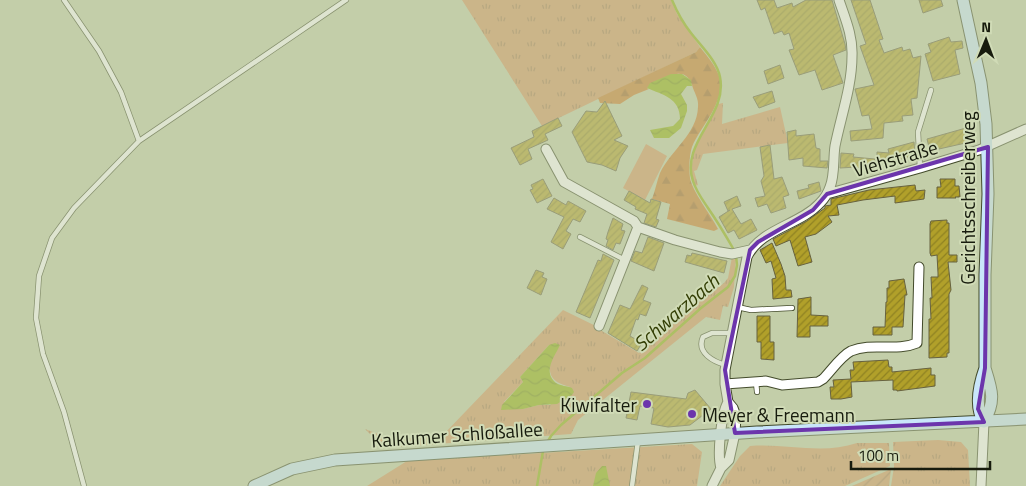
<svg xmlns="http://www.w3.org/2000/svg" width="1026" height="486" font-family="'Titillium Web',sans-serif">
	<defs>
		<pattern id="grass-tufts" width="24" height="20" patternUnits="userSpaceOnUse" patternTransform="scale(1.25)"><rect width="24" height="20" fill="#d49763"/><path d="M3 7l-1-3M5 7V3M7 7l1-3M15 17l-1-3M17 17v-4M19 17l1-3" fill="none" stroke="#ab7a50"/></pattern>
		<pattern id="forest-firs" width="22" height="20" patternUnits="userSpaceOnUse" patternTransform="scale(1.25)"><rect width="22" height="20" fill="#cb7c2e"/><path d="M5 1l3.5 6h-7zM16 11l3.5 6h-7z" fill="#a46526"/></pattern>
		<pattern id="garden-furrows" width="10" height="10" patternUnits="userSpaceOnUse" patternTransform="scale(1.25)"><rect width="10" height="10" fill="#d49763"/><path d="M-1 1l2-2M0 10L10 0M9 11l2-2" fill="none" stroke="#ab7a50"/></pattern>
		<pattern id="water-waves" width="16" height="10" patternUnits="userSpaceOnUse" patternTransform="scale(1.25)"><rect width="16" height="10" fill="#92af11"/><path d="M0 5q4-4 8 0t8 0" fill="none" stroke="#768e0e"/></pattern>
		<pattern id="building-hatch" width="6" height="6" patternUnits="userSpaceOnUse" patternTransform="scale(1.25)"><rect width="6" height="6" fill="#b1a02a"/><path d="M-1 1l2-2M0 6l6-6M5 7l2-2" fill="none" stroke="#8f8222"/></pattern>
	</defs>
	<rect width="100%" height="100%" fill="#c3cea9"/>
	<path fill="url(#grass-tufts)" fill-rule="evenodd" d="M462,0H671L677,14L700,47L696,52L542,126Z
		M723,103L722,124L780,107L788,143L703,154L697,170L694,171L698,185L695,186L691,171L694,151L718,104Z
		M732,257H736L734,287L728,307L723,306L720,320L706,317L578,420L571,434L384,448L365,429L391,439L442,436L563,310L602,329V331L639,353L704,298L724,283L728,278ZM549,345C553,368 541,379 570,387L550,405H539L522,409L504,402L523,382L520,377Z
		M938,440L961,442L968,450L970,486H891L894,467L893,442Z
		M857,443H889L890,466L845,486H720L740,456L750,446C786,443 822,455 857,443Z
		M692,444L702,452L697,486H367L407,461Z"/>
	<path fill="url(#forest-firs)" d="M700,47C707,56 715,65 719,76C726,103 701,125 692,147C689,156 689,169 690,178C692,191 711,215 718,229L714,231L667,219L670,204L652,199C655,191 657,181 660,173C671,150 697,134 698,107C699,98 694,93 692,85C684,62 661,80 647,88L649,89L634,95L620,104L600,103L598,98L696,52Z"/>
	<path fill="url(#garden-furrows)" d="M891,469L889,486H852Z"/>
	<path fill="#d49763" d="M646,144L667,156L645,200L623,188Z"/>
	<path fill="url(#water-waves)" d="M671,74H682L691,80L692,86H687L681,94L687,105V111L681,128L669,138H654L650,130L673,126L680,119C680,98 663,95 647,88L650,83Z
		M555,343L560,345C555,356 542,372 556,383C561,386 567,386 572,388L574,392L572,395L557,404L539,405L523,409L501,410L502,405L523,382L520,377L549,345Z
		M602,466H606L610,486H593L596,473Z"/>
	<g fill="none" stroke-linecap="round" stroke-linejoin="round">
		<path stroke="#92af11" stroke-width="2.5" d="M672,0C677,12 683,23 691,33C701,46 717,61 720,77C728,116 680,142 693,181C696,191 702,199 708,208C717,221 726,236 734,250
			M548,441L551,436L561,425L622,373L645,358L701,308L728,287L735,276L737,265L736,255
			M537,486L543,451"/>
	</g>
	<path fill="url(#building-hatch)" stroke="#676240" d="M757,0H774L777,8L792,3L793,7L806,0H832L845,44L846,50L833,55L843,83L822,90L815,70L799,75L789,50L794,49L789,33L784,35L782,31L774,34L765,8L761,10Z
		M851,0H870L883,39L879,40L884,53L902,47L903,51L910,49L913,58L921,56L917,98L911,99L913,115L902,116L903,121L884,123L883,138L851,141L850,131L872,129L869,115L862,116L855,89L874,85L860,46L866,44Z
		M919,0H941L943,6L923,13Z
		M949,37L951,42L962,41L963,48L955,50L960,74L933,81L925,54L931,52L928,44Z
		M780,65L784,78L768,84L764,71Z
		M772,91L775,102L759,108L753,97Z
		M605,101L622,136L614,140L628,146L620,158L616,171L602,165L587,162L572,132L586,111L597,112Z
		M558,118L562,126L545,134L548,140L528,149L532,159L520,165L511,148L534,137L532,131Z
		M966,128L970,142L930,151L927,139Z
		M796,130V136L814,134L816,148L820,149V161H828L827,168L803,166V158L789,160L787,132Z
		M914,142L915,155L887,163L877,162V152L889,153L888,149Z
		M770,145L774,179L782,177L789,195L783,197L786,208L771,213L767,204L758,207L755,198L765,196L761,181L764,176L760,147Z
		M841,153L854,154L853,157L875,159L874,169H858L857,167L840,168Z
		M543,179L552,196L537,203L530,190L533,189L531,185Z
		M940,179H955V186H959L960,197H955L956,198H937V187H941Z
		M819,182L821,191L799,199L797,191L809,188L808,185Z
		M915,185L916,191L925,190L924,199L895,203V196L863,200L837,205L839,215L828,216L832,222L816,234L805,237L812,262L798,266L790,240L776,246L773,239L807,221L825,208V206L831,205V199L869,190Z
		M629,191L650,203L651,199L661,202L656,219L659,220L656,227L644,223L647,214L635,209L636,207L624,200Z
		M737,196L741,206L732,209L741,224L751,219L757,230L739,239L734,230L728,233L719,217L730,210L728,211L724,202Z
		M554,198L566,205L568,201L586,211L580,222L573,219L566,231L571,234L563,249L551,242L564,217L547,209Z
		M613,218L623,224L621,230L625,231L620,244L616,243L613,250L606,246L608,240L606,239L608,232Z
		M947,220V223H949V255H957V262H948L951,290L949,294V353H947V357L929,358V319H931L930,298H932L931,277H938V273L937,255L931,256L930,253V224L931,221Z
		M648,237L664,243L654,271L631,261L635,251L642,253Z
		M772,243L781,264L785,276L786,290H791L792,297L773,299L772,279L776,278L771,261L766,263L760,250Z
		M692,253L727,261L724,273L685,262L687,255L691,256Z
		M603,254L614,260L590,318L576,312L598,260L601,261Z
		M536,270L544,273L542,277L547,279L541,295L527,288Z
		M904,279L907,295H905L903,327H892V335H873V327H885L886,302H887V288H889V281Z
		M642,285L648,288L643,300L651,303L646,316L640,314L638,320L636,319L630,336L642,343L637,351L608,333L620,305L630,309Z
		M811,297V315L828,316V326H810V337H797L798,299Z
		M757,316H770V342H774V360L761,359V342H757Z
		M888,360L889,367H892V372L931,368V375H935V386L897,391V390H893V380L851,382L852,397L841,399H831L830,387H834L833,380L851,379L850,370H854L853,362Z
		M695,390L711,409L690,425L668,427L651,424L654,408L640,406L637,420L626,418L631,392L686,399L688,393Z"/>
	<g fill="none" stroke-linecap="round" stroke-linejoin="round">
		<g stroke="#434b2b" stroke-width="6">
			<path id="lane" d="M64,0L99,51L121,92L139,141
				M920,168L918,132L931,90
				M580,237L625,260
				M737,307L751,310L792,308
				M726,365C714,362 696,353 703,337L712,333H732
				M756,382L757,392
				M84,486L64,412L43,354L36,318L39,276L52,238L74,208L139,141L346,0
				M632,486L638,441"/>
		</g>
		<g stroke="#434b2b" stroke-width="11">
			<path id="street" d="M546,149L564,182L634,221L638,227L675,240L720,252L732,254L750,250
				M827,194L920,168L979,150L1026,129
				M599,326L638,227
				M725,384L766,381L782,385L818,382L823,379C831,371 841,356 851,351C872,342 896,352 917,343L919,267
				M721,468C717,455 721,414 728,402
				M712,486L721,468L729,460L735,433L736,416L733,408L728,402L725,384V370L747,257C760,229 800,225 820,203C824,199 828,193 830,187C835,175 833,159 835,146C841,116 852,86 852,56C853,36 845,18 839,0
				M981,486L984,422"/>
		</g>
		<g stroke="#434b2b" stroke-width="13">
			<path id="secondary" d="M963,0L981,83L986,124L988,194L985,275V368C992,390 996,401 984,422
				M984,422C974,407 979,385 985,368
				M254,486L292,469L335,460L757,432L1026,419"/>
		</g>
		<use href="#lane" stroke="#fff" stroke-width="4.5"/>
		<use href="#street" stroke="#fff" stroke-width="9"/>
		<use href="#secondary" stroke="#c9e6fa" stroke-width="11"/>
	</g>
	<path d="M0 0H1026V486H0ZM988,147L985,368L978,409L984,422L735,433L725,370L750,250L758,242L813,210L827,194Z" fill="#c3cea9" fill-opacity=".55" fill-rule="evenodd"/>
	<path fill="none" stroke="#6c35ac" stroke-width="4" stroke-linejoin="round" d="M988,147L985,368L978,409L984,422L735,433L725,370L750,250L758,242L813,210L827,194Z"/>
	<g fill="#6c35ac" stroke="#d0dbb6" stroke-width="2">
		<circle cx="647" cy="404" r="5"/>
		<circle cx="692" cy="414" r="5"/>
	</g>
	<g text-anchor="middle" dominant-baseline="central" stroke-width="4" stroke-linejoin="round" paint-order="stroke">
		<g font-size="19" fill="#171b0d" stroke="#d0dbb6">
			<text transform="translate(895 158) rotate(-16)">Viehstraße</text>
			<text transform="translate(967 198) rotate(-90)">Gerichtsschreiberweg</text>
			<text transform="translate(457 434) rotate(-4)">Kalkumer Schloßallee</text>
		</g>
		<g font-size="19" fill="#171b0d" stroke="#d0dbb6" text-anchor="end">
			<text x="637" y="404">Kiwifalter</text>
			<text x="702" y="414" text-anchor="start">Meyer &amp; Freemann</text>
		</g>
		<g font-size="20" font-style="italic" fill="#333e05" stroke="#d0dbb6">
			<text transform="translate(676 312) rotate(-41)">Schwarzbach</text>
		</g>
	</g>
	<g transform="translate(986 40) rotate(1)" stroke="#d0dbb6" stroke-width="4" paint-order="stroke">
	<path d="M0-4L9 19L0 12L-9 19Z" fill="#171b0d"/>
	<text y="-8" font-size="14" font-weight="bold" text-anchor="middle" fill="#171b0d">N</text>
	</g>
	<path d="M851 461v8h139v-8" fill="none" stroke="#171b0d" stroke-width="2.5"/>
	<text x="858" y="461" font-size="15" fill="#171b0d" stroke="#d0dbb6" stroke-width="4" paint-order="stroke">100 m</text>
</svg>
